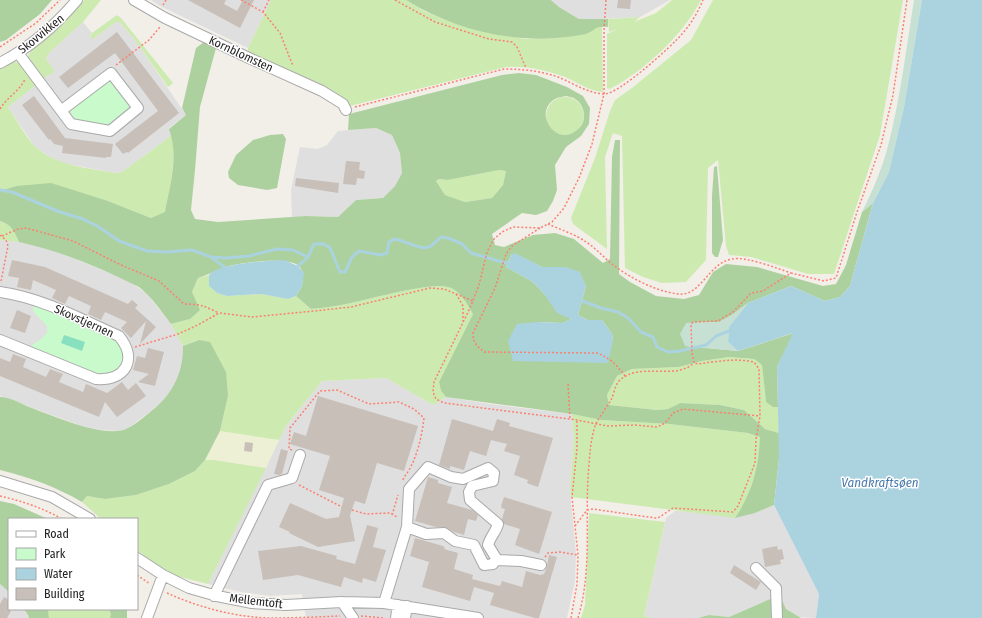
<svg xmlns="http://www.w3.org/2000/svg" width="982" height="618" font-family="'Fira Sans Condensed',sans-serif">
	<rect width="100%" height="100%" fill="#f2efe9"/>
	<path fill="#e0dfdf" d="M151,0H271L248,48L160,6Z
		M551,0H670L640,17L600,19H579L559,7Z
		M83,22L92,33L90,36L93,39L116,22H120L138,44L186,115L169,128L172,135L122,172L115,173L62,163L49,156L35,147L8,107L36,85L54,70L46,59L49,53Z
		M376,128L392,135L400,153L402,173L395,186L383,198L356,200L338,217L306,216L292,218L291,190L300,147L318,149L327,145L338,131Z
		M0,240L19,242L44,247L88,264L130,282L146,293L171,324L183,346V355L179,373L175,387L159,405L127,429L117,431L101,430L82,426L0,396Z
		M386,378L433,405L446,397L490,404L572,414L574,438L570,489L576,554L575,581L567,618H306L302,594L270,596L241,592L208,584L286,426L322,381Z
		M774,505L819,594L816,618L799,617L786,609L782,600L770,599L729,617L709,615L698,618H653L644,616L666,518L675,511L755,513Z
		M0,584L9,592V609H24L28,615L29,618H0Z"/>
	<path fill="#eef0d5" d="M220,431L279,440L266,468L214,460H205Z"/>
	<path fill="#cdebb0" d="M84,0H101L83,22L49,53L46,59L54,70L52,74L48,75L44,79L31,63L28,56C33,45 47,38 56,30C66,21 75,11 84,0Z
		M271,0H406L426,12L456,24L499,35L526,39L557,38L587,33L598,26H602L603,92C589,91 577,82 565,77C546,70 526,66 506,67L350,106L347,105L248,54V48Z
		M672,0H701C682,36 645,70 610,89L607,88V34L618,29L609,32L608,19L640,17L634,22L656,13Z
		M713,0H903L880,135L834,274H808L751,257L729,255L726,246L718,160L708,168L706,260L686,282L662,283L643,277L625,268L622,136L613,133L605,157L607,249L573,224L571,218L595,158L610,111L615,100L632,88L691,40Z
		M117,15L121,18L173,83L168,87L138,44L120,22H116L93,39L90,38L92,33Z
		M14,62L20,63L36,85L8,107C15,117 28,141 37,148C58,166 88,168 115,173L122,172L172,135C176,161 170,187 166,212L151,218L108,201L16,186L0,191V69Z
		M546 116a19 19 0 1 1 38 0a19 19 0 1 1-38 0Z
		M499,170L506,171L503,185L492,198L465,202L445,195L436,181L439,179L448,180Z
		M0,221C12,225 14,231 19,242L0,240Z
		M209,275V286L217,293L227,296L261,294L288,299L296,296L311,309C344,307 376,296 408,290C421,288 435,284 448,287C460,290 467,304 473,314L439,382L441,391L446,397L433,405L386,378L322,381L286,426L279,440L220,431L228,396L198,340L183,346L171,324L190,319L192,292L198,278Z
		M729,357L754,359L762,365L766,402L773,406L778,407L779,433L765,429L744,410L720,405L680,403L668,409L657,410L609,405L607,395L617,376L632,369L679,367L702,361Z
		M572,414L601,420L669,424L748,433L761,437L757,469L745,503L735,518L571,497L570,489L574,438Z
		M205,460H214L266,468L208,584L176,576L150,560L137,550V519H101L82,502L87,496L105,499L136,495L169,484L195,471Z
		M589,513L665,522L644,616L653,618H581L585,605Z
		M48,609H109L111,614L110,618H49Z"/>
	<path fill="#add19e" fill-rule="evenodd" d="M0,0H52L40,14L6,40L0,42Z
		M406,0H551L559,7L579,19H608V27C593,26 597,30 586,34C577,36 565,37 556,38C503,42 450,27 406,0Z
		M204,42L216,48L200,107L195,170L191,210L195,219L218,222L306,216L338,217L356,200L383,198L395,186L402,173L400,153L392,135L376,128L348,130L349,114L502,75L519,73L536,75L567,87L583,96L590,108L589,124L581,136L566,147L555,165L557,190L553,201L547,211L536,215L522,213L492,234L495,245L504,247L533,235L555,233L574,239L603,263L610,259L612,157L615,140H620L619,274L630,282L656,296L684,299L699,295L713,272L726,264L757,267L823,286L836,284L846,265L862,212L873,203L850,286L840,297L825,301L791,286L748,303L732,315L719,322L686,323L685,346L738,351L794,333L777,367L778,407H773L766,402L762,365L754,359L729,357L702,361L679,367L632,369L617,376L607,395L609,405L657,410L668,409L680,403L720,405L744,410L765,429L779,433V459L774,505L755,513L735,518C752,493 759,467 760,437L748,433L669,424L601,420L572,414L446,397L441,391L439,382L473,314C467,304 460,290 448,287C435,284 421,288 408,290C376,296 344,307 311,309L296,296L302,286L303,273C302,270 300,267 298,265C285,257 248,262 233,265C220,268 210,274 198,278L192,292L200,310L190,319L171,324C161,311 152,297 139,287C101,268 61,251 19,242C14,231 12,225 0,221V191L16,186L51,183L108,201L151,218L165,212C170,185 179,156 169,129L186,115L182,108L196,48ZM566,96C569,97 573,97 575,99C584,104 587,118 581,126C559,153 529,111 557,98C559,97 563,97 566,96ZM499,170L506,171L503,185L492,198L465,202L445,195L436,181L439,179L448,180ZM515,254L542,267H565L586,286L578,315L588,320H602L612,334L613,340L536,322L563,323L571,319L545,295L533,282L506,267L511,255Z
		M283,134L286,139L277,188L267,190L238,185L229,178L228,172L236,155L253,140L270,135Z
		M717,166L723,240L718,257H715L712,253V196L714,167Z
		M199,340L210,342L226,372L228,396L220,431L205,460L195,471L169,484L136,495L105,499L87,496L82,502C54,486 32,478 0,470V397C9,397 20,403 29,407C52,415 106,440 128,428C138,423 146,415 155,408C174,392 183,371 183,346Z
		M0,501L14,504L48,519H9V592L0,584Z
		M770,599L782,600L786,609L801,618H698L709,615L729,617Z
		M24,609H48L49,618H29L28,615Z
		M109,609H127V618H110L111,614Z"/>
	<path fill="#c6e0d4" d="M914,0H922L904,107L889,172L873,203L862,212C872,192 881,171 887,150C900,101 906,50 914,0Z
		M748,303L729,327L728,342L738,351L685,346L680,334L686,323L719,322L732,315Z"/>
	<path fill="#c8facc" d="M110,80L132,106L131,109L109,125L76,120L71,114V109Z
		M34,304L116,340C118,342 121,344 122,347C130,362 115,375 101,375L29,347L40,340L47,333V326L33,311Z"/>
	<path fill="#88e0be" d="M64,335L85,342L82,351L61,343Z"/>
	<path fill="#aad3df" d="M922,0H982V618H816L819,594L774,505L779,459L777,367L793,333L738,351L728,342L729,327L748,303L791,286L825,301L840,297L850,286L873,203L889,172L904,107Z
		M515,253L542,267H565L580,272L586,286L578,315L588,320H602L612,334L613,340L608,363L513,361L508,341L517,324L536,322L563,323L571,319L557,313L545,295L533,282L506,267L511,255Z
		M284,260L298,266L304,273L302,286L296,296L288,299L261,294L227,296L217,293L209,286V275C219,263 268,261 284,260Z"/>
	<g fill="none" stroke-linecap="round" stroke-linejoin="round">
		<path stroke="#aad3df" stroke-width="3" d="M0,190L12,192L57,211L83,219L99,227L119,241L147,251L167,252L192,250L211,257L227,269
			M211,257L226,258L249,256L277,249L293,250L308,257
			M297,267L308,257L314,244H324L330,248L340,272H345L352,257L359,251L381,255L387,253L389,242L394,239C405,240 422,252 431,246C434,243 438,240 441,237L448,238L462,244L471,253L510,264
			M580,300L601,308L618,312L628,318L641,332L653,337L657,347L668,352L680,351L706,345L716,336L729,331"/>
	</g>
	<path fill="#c7bfb8" d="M188,0H226L224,4L237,11L243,0H254L240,28Z
		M618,0H631L630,9L617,8Z
		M117,32L179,113L128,153L127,152L123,154L115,144L158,111L115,53L68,88L59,77Z
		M34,96L65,138L113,144L111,157H106V158L62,153L63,146L54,144L50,139L49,140L22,105Z
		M346,161L360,162L359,170L365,171L364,179L357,178L356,185L343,184Z
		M296,178L339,183L338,193L295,186Z
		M12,260L45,267L128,304L132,300L138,305L135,308L156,327L140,344L146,321L131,338L121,328L127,322L105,312L101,320L88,314L91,306L69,296L65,304L52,298L56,290L33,280L31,290L17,287L19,278L8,276Z
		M17,310L31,316L25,333L10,328Z
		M148,348L164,352L155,386L138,382L149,374L133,370L137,356L145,358Z
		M13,354L26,359L23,367L46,377L50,369L63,374L59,382L83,392L86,384L107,393L122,382L128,390L136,383L146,396L117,417L105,402L99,417L0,376V358L10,362Z
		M318,396L418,426L404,471L377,463L365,504L355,501L350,515L355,541L318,547L289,533L290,532L279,527L290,503L326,519L339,517L344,498L319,490L330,456L290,444L294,432L306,436Z
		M452,419L493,431L497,419L510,423L509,426L553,438L538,487L529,484L527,483L528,480L514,475L520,456L504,451L507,444L491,440L486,456L470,451L464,470L450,466V469L439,465Z
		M245,442L253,443L252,452L244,451Z
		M281,449L288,451L282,474L279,475L274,474Z
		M428,477L438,480V483L452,487L447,503L472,510L478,515L476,521L468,519L464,535L454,532L444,527H436L415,521Z
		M504,497L552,512L539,554L515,545L520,529L504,524L502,519L505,509L501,508L502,506H501Z
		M367,525L378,528L373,547L386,550L376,582L363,578L362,583L344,577L341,587L298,575L263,580L258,551L301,546L337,556L336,559L355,564Z
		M415,538L443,546L445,548L444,549L458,553L454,569L473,575L472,579L500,586L502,581L522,587L526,571L540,575L544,574L547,567L549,555L557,557L539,618H535L490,605L494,593L474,587L470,601L422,587L429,562L410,556Z
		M777,546L778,550L782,549L784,559L780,560L781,564L765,567L762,549Z
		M734,565L761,582L756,590L730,573Z
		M4,597L9,600V610L11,611L7,618H0V604Z"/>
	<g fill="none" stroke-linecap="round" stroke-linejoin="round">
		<g stroke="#a9a9a9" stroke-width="12">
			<path id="minor" d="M134,0L165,18L249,58L322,91L343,104L346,110
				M18,53L71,124L110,131L138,108L111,73L62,110
				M0,63C31,47 55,26 77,0
				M0,292C42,298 80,319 119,336C138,359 126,381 96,379L0,340
				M0,481L52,497L90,519
				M137,558L163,575L189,588L217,596L252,603L286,605L342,602L384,603L478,618
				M495,560L521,561L541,565
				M756,568L776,588L777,618
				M214,596L268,485L292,478L300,455
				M342,602L353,618
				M384,603L407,527L426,534L444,533L455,541L474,545L484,565L493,564L496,558L488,545C490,537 496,532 498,524L470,500L469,492L472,486L493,481L494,473L488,468L463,479L451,477L428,467L409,489L407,527
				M147,618L163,575
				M396,618L398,605
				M405,618L407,606"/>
		</g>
		<path stroke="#fa8072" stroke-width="1.5" stroke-dasharray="2 2" stroke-linecap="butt" d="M241,0L263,12L280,33L293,66
			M395,0L435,22L489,39L512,42L517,47L526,68
			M606,0L604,30V94L592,144L579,178L564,208L552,222L540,228L513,227L502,232L494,239L487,252L479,285L470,308L434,382L433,392L436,399L444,403L577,420L607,426L635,425L656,427L662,425L668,420L673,413L683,409L760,416
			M163,5L166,0
			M263,12L269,0
			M0,47L36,23L60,0
			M116,65L149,40L160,27
			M355,107L504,69C523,69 541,71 558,77C573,83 587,93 604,94C618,95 672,46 682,34C691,24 698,12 703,0
			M0,109C7,97 20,91 25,79
			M548,224C559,229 577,235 586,242C596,248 603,257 612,264C630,278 655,291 678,294C701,297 708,263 732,259C746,256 776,268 791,273
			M540,228L512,246L506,254L495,288L473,333C473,343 477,346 484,352L597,353C610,358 617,365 625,376
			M0,235L6,240L8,246L1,281
			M2,236L18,229L26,228L73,241L121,265L159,281L184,304C201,304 204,306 219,313
			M456,294L463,306V321
			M135,347L178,334L198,325L219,313L252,317L314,311L351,307L430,288L444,289L473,301
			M694,363L692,353L691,324L693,322L718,321L733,312L751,293L763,291L791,273L824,281L836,278L857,212L881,145L893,95L907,0
			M568,384L570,419
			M292,450L289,449L290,428L320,391L337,390L369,404L399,402L414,409L424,418C422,435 418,454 409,470C407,474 404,476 403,480
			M299,485L303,487L342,507
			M0,496C22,501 43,508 62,519
			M352,510L366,514L390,513L397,517
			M392,515L398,495
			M575,526L587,510L593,509L655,518H658L673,508L733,512L738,506L755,463L756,439L760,416L759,369L754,362C740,359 727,360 713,362C705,362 703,365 694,363
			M545,557L548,553L560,552L578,555
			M137,575L150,584
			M167,593C198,607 234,617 269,618C292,618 316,617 340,616
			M361,616L384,618
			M571,618L577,584L578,555L572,497L577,449V420
			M578,618C593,568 584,516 589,465C590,451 591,439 595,426C599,417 606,408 611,400C614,394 615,385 619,381C639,361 674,381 694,363"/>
		<use href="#minor" stroke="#fff" stroke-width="10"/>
	</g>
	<g text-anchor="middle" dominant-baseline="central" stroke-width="3" stroke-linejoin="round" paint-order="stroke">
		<g font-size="12" fill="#222" stroke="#fff">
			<text transform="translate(41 34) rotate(-39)">Skovvikken</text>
			<text transform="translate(241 54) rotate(25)">Kornblomsten</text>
			<text transform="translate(84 321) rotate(24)">Skovstjernen</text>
			<text transform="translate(256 601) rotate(7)">Mellemtoft</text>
		</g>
		<g font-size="13" font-style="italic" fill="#4a7aab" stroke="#fff">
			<text x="880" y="482">Vandkraftsøen</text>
		</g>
	</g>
	<rect x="8" y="518" width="130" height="92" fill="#ffffff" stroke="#a7a7a7"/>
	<rect x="16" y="531" width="20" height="6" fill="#ffffff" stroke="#a7a7a7"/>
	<text x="44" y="538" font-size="12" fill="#222222">Road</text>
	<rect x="16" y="548" width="20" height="12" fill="#c8facc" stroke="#a7a7a7"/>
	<text x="44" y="558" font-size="12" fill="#222222">Park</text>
	<rect x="16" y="568" width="20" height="12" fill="#aad3df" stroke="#a7a7a7"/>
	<text x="44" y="578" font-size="12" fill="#222222">Water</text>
	<rect x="16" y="588" width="20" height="12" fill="#c7bfb8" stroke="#a7a7a7"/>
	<text x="44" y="598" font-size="12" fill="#222222">Building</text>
</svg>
